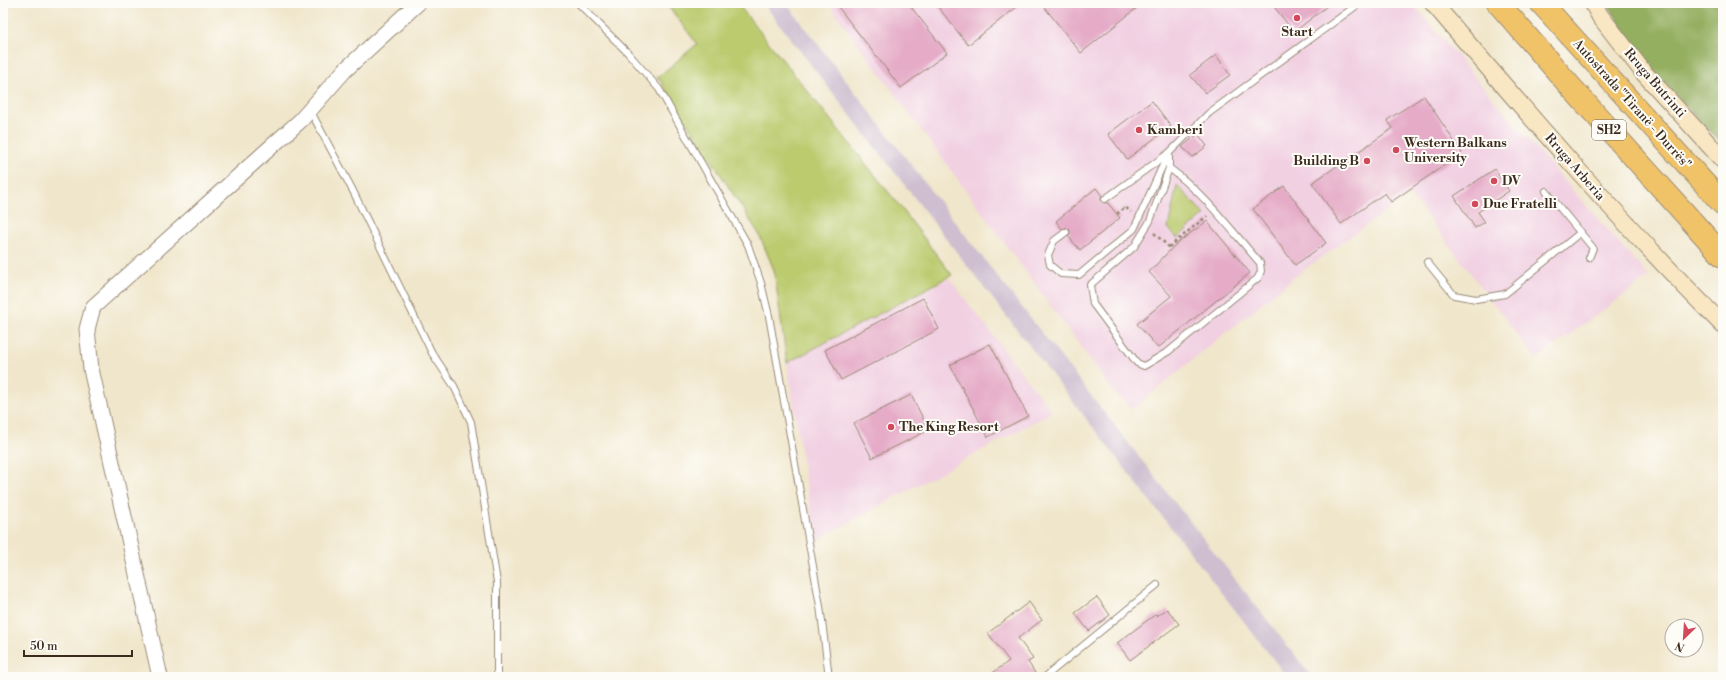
<svg xmlns="http://www.w3.org/2000/svg" width="1726" height="680" font-family="'Libre Bodoni',serif">
	<rect width="100%" height="100%" fill="#fdfcf7"/>
	<filter id="ink" filterUnits="userSpaceOnUse"><feTurbulence type="fractalNoise" baseFrequency=".025" numOctaves="2"/><feDisplacementMap in="SourceGraphic" scale="8" xChannelSelector="R" yChannelSelector="G"/><feConvolveMatrix kernelMatrix="1 2 1 2 8 2 1 2 1" color-interpolation-filters="sRGB"/></filter>
	<filter id="wash" filterUnits="userSpaceOnUse"><feTurbulence type="fractalNoise" baseFrequency=".012" numOctaves="4" result="noise"/><feDisplacementMap in="SourceGraphic" scale="16" xChannelSelector="R" yChannelSelector="G"/><feGaussianBlur stdDeviation="0.9" result="paint"/><feColorMatrix in="noise" values="0 0 0 0 0 0 0 0 0 0 0 0 0 0 0 0 0 1.4 0 .05"/><feComposite in="paint" operator="in"/></filter>
	<g filter="url(#wash)">
		<rect width="100%" height="100%" fill="#f0e6cb"/>
		<path fill="#f1d0e2" d="M828,3H1412L1512,121L1649,277L1536,359L1410,194L1298,274L1132,409L1114,392Z
			M949,278L1052,412L815,541L787,363Z"/>
		<path fill="#cebed0" d="M763,3H786L983,258L1312,677H1287Z"/>
		<path fill="#bbcb6e" stroke="#7b7a46" d="M666,3H737L902,209L952,275L787,363L774,270L759,234L657,76L658,77L697,44Z
			M1177,185L1205,215L1177,238L1168,228Z"/>
		<path fill="#94af61" stroke="#686c40" d="M1607,3H1723V145L1644,61Z"/>
		<g id="blocks">
			<path fill="#e5abc7" d="M835,3H908L947,53L901,88Z
				M935,3H1022L968,45Z
				M1041,3H1143L1081,53Z
				M1271,3H1331L1294,32Z
				M1216,55L1230,75L1205,93L1190,75Z
				M1424,96L1462,153L1391,202L1385,193L1341,224L1312,183L1393,128L1387,120Z
				M1152,101L1171,126L1127,159L1108,134Z
				M1198,134L1207,146L1193,157L1182,147Z
				M1495,169L1509,191L1478,212L1485,222L1475,228L1454,196Z
				M1284,186L1326,243L1295,265L1253,209Z
				M1096,188L1102,196L1101,199L1102,202L1108,203L1120,218L1080,250L1068,236L1070,233L1069,229L1066,228L1062,229L1056,221Z
				M1207,221L1250,273L1158,348L1137,324L1171,296L1149,272L1176,244Z
				M923,298L939,329L841,380L825,350Z
				M990,344L1028,416L988,437L950,365Z
				M911,395L929,430L872,458L854,423Z
				M1097,597L1110,615L1089,631L1075,613Z
				M1029,602L1042,620L1018,638L1033,659L1028,662L1035,673L1029,677H987L1009,661L988,633Z
				M1167,609L1179,624L1130,660L1117,643L1156,614L1157,616Z"/>
		</g>
	</g>
	<g filter="url(#ink)">
		<use href="#blocks" fill-opacity="0" stroke="#968874" stroke-width="1"/>
		<g fill="none" stroke-linecap="round" stroke-linejoin="round">
			<g stroke="#968874" stroke-width="8">
				<path id="service" d="M578,3L628,53L659,89L748,245L761,283L769,316L820,606L829,677
					M310,110L353,191L432,353L454,386L471,422L497,582V677
					M1169,168C1204,193 1231,230 1260,263L1261,271L1258,278L1169,351L1144,366L1137,363L1093,304L1090,285L1134,247L1150,221L1169,168V153
					M1546,191L1593,248L1589,258
					M1105,199L1169,153L1209,113L1360,3
					M1066,232L1054,241L1048,255L1050,265L1061,274L1079,275L1134,229L1167,156
					M1427,262L1454,295L1476,299L1505,294L1581,232
					M1045,677L1157,585"/>
			</g>
			<g stroke="#968874" stroke-width="17">
				<path id="tertiary" d="M160,677L91,369L87,329L93,307L301,120L345,70L418,3"/>
			</g>
			<g stroke="#968874" stroke-width="19">
				<path id="secondary" d="M1433,3C1527,113 1621,223 1723,325
					M1593,3L1600,16L1644,73L1723,160"/>
			</g>
			<g stroke="#968874" stroke-width="24">
				<path id="motorway" d="M1498,3L1570,86L1723,256
					M1541,3L1723,204"/>
			</g>
			<path stroke="#968874" stroke-width="2.5" stroke-dasharray="3 3" stroke-linecap="butt" d="M1117,214L1125,207L1131,212
				M1154,233L1171,249
				M1169,247L1207,216"/>
			<use href="#service" stroke="#fff" stroke-width="6"/>
			<use href="#tertiary" stroke="#fff" stroke-width="15"/>
			<use href="#secondary" stroke="#f9e7c3" stroke-width="17"/>
			<use href="#motorway" stroke="#f1c369" stroke-width="22"/>
		</g>
	</g>
	<g fill="#d1495b" stroke="#fdfcf7" stroke-width="1.5">
		<circle cx="1297" cy="18" r="4"/>
		<circle cx="1139" cy="130" r="4"/>
		<circle cx="1396" cy="150" r="4"/>
		<circle cx="1367" cy="161" r="4"/>
		<circle cx="1494" cy="181" r="4"/>
		<circle cx="1475" cy="204" r="4"/>
		<circle cx="891" cy="427" r="4"/>
	</g>
	<g text-anchor="middle" dominant-baseline="central" stroke-width="4" stroke-linejoin="round" paint-order="stroke">
		<rect fill="#fdfcf7" stroke="#75695f" stroke-width="1" x="1592" y="120" width="34" height="20" rx="3"/>
		<g font-size="12" font-weight="bold" fill="#3b2a1e">
			<text x="1609" y="130">SH2</text>
		</g>
		<g font-size="13" font-weight="bold" fill="#3b2a1e" stroke="#fdfcf7" text-anchor="start">
			<text x="1297" y="32" text-anchor="middle">Start</text>
			<text x="1147" y="130">Kamberi</text>
			<text x="1404" y="143">Western Balkans<tspan x="1404" dy="15">University</tspan></text>
			<text x="1359" y="161" text-anchor="end">Building B</text>
			<text x="1502" y="181">DV</text>
			<text x="1483" y="204">Due Fratelli</text>
			<text x="899" y="427">The King Resort</text>
		</g>
		<g font-size="13" fill="#3b2a1e" stroke="#fdfcf7">
			<text transform="translate(1655 83) rotate(49)">Rruga Butrinti</text>
			<text transform="translate(1632 104) rotate(48)">Autostrada "Tiranë - Durrës"</text>
			<text transform="translate(1575 167) rotate(49)">Rruga Arberia</text>
		</g>
	</g>
	<rect width="1726" height="680" fill="none" stroke="#fdfcf7" stroke-width="16"/>
	<g transform="translate(1684 638) rotate(205)"><circle r="19" fill="#fdfcf7" stroke="#afa8a0"/>
	<path d="M0-3L7 15L0 10L-7 15Z" fill="#d1495b"/>
	<text y="-6" font-size="11" font-weight="bold" text-anchor="middle" fill="#3b2a1e">N</text>
	</g>
	<path d="M24 650v6h108v-6" fill="none" stroke="#3b2a1e" stroke-width="2"/>
	<text x="30" y="650" font-size="12" fill="#3b2a1e" stroke="#fdfcf7" stroke-width="3" paint-order="stroke">50 m</text>
</svg>
